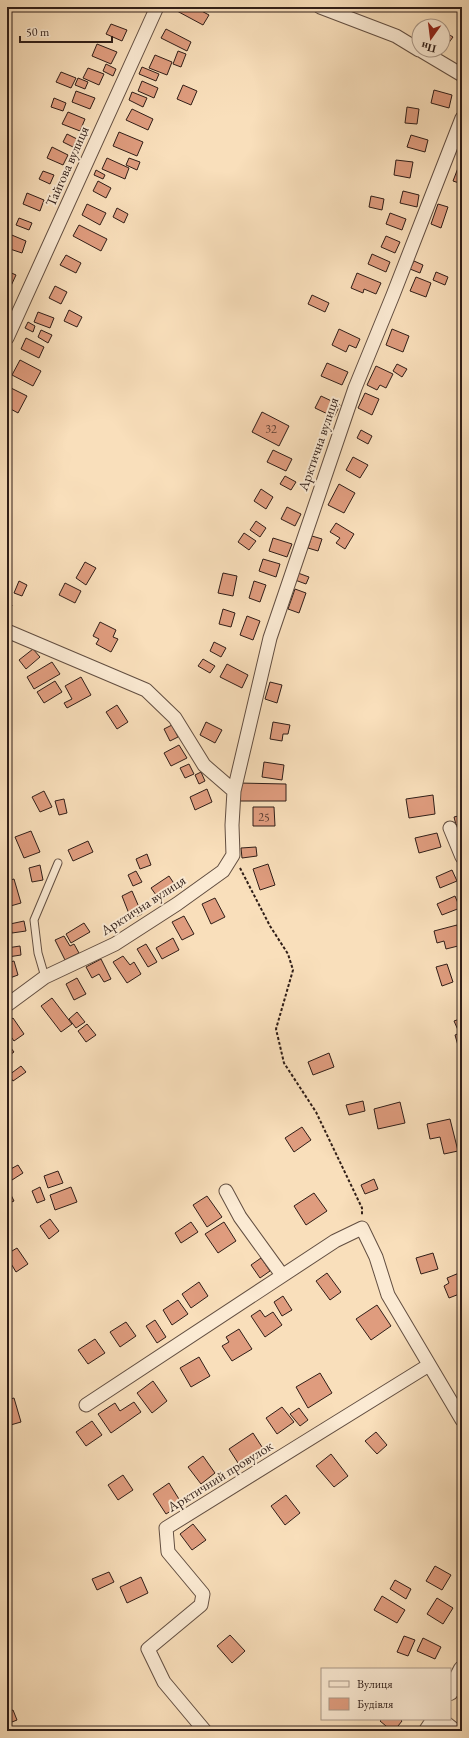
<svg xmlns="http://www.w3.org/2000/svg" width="469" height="1738" font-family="'EB Garamond',serif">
	<rect width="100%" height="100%" fill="#f9dfbb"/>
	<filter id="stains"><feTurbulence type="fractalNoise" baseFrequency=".005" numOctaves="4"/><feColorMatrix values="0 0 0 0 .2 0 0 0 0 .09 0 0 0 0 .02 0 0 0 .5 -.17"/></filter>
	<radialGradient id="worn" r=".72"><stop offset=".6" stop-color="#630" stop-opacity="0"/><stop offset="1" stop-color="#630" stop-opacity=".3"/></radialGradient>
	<path fill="#df9c7e" stroke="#301e18" d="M179,7H194L209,15L203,25L177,11Z
		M111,24L127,30L122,41L106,34Z
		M166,29L191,42L187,51L161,38Z
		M443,31L453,37L445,48L443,47Z
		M97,44L117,52L111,64L92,56Z
		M178,51L186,54L181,67L173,64Z
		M155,55L172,62L167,75L149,68Z
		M106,64L116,69L113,76L103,71Z
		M142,67L159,74L156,81L139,74Z
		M88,68L104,74L99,85L83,78Z
		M61,72L76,78L71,88L56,82Z
		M78,78L88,82L85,89L75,85Z
		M142,81L158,88L154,98L138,91Z
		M183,85L197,91L191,105L177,99Z
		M434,90L452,95L449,108L431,103Z
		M76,91L95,98L90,109L72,102Z
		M132,92L147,98L143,107L129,100Z
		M54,98L66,103L63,111L51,107Z
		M407,107L419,109L417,124L405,123Z
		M132,109L153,119L148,130L126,120Z
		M68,112L85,119L80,131L62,124Z
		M119,132L143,142L137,156L113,146Z
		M67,134L77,139L73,147L63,142Z
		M411,135L428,140L425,152L407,147Z
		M52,147L68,155L63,165L47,158Z
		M107,158L129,168L125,179L102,169Z
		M129,158L140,162L137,170L126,165Z
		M396,160L413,162L410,178L394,175Z
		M458,168L462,170V184L453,181Z
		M96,170L105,175L103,179L94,175Z
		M43,171L54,175L50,184L39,179Z
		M98,181L111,188L106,198L93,191Z
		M403,191L419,195L417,207L400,203Z
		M27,193L44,200L40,211L23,204Z
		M371,196L384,199L382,210L369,207Z
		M87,204L106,213L100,225L82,215Z
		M438,204L448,207L441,228L431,224Z
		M117,208L128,214L124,223L113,217Z
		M390,213L406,219L402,230L386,224Z
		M19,218L32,223L29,230L16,225Z
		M79,225L107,239L101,251L73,236Z
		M7,233L26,241L22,253L7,248Z
		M386,236L400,242L395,253L381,247Z
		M372,254L390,262L386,272L368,264Z
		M66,255L81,263L76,273L60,265Z
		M414,261L423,265L420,273L410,269Z
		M7,271L16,275L10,288L7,287Z
		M436,272L448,277L445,285L433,280Z
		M357,273L381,283L376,294L364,289L363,293L351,288Z
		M416,277L431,283L426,297L410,291Z
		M55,286L67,292L61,304L49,298Z
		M312,295L329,303L325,312L308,304Z
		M69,310L82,317L77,327L64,321Z
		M38,312L54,318L50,328L34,322Z
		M28,322L35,326L33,332L25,328Z
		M339,329L360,339L356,348L349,345L346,352L332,345Z
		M392,329L409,336L403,352L386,345Z
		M41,330L52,335L48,343L38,337Z
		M26,338L44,347L39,358L21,349Z
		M20,360L41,371L33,386L12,375Z
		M327,363L348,372L342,385L321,376Z
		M397,364L407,369L402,377L393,371Z
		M376,366L393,374L386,388L380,385L377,390L367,385Z
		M7,386L27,396L18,413L7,407Z
		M365,393L379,399L372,415L358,408Z
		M321,396L340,405L334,417L315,408Z
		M262,412L289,426L279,446L252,432Z
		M361,430L372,436L368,444L357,438Z
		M273,450L292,459L286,471L267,462Z
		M353,457L368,465L360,478L346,470Z
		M285,476L296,482L291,490L280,484Z
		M339,484L355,493L344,513L328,505Z
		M261,489L273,497L266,509L254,501Z
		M287,507L301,514L295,526L281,519Z
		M256,521L266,528L260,537L250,530Z
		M336,523L354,534L345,549L336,543L340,538L330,532Z
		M244,533L256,541L249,550L238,542Z
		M312,536L322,539L318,551L308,548Z
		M273,538L292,544L287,557L269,551Z
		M263,559L280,564L276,577L259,571Z
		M85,562L96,568L86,585L76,578Z
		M223,573L237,576L233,596L218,593Z
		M298,573L309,577L306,584L295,580Z
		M19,581L27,585L22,596L14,593Z
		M254,581L266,585L260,602L249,598Z
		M65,583L81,591L75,603L59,595Z
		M295,589L306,593L299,613L288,609Z
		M7,603L12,605L7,618Z
		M223,609L235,613L231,627L219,624Z
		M247,616L260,621L253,640L240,635Z
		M100,622L116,630L113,637L118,639L111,652L96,644L99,639L93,636Z
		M214,642L226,648L221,657L210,651Z
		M33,649L40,657L26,669L19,660Z
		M203,659L215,666L210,673L198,666Z
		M52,662L60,674L34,689L27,677Z
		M227,664L248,675L242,688L220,677Z
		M81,677L91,695L67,708L64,703L72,699L65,686Z
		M55,681L62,692L44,703L37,692Z
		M270,682L282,685L277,703L265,699Z
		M117,705L128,722L117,729L106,712Z
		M206,722L222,730L215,743L200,735Z
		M273,722L290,725L288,734H283L282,741L270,739Z
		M172,725L178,737L170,741L164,729Z
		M179,745L187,758L171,766L164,753Z
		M264,762L284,765L282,780L262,777Z
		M189,764L194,774L185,778L180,768Z
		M201,772L205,781L199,784L195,775Z
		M238,783L286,784V801H238Z
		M207,789L212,802L195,810L190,797Z
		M44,791L52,807L40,812L32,797Z
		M433,795L435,814L409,818L406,799Z
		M64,799L67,813L59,815L55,801Z
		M253,807H274L275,826H253Z
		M462,815V824L456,825L454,817Z
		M31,831L40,852L24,858L15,837Z
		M437,833L441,847L419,853L415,838Z
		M88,841L93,852L73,861L68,850Z
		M256,847L257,856L242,858L241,848Z
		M147,854L151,865L140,869L136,859Z
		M268,864L275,885L260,890L253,869Z
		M40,865L43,880L32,882L29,868Z
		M452,870L457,881L440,888L436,877Z
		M136,871L142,882L133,886L128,875Z
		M169,876L177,888L159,899L151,888Z
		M14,879L21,903L7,907V881Z
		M132,891L142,914L131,919L122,896Z
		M455,896L460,908L442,915L437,904Z
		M215,898L225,917L211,924L202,904Z
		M184,916L194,934L182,940L172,922Z
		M7,921L11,939L7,940Z
		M24,921L26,931L12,933L10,924Z
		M84,923L90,932L71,943L66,934Z
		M457,925L462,945L446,949L444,941L437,943L434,931Z
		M64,936L70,946L74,944L79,953L65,960L55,940Z
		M173,938L179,950L162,959L156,948Z
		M146,944L157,962L148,967L137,949Z
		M20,946L21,955L8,957L7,948Z
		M123,956L130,965L134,962L141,974L127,983L113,962Z
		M101,959L111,979L104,982L99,974L92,978L86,967Z
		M14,961L18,975L7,979V963Z
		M447,964L453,982L442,986L436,967Z
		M77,978L86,994L74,1000L66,984Z
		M52,998L72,1024L61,1032L41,1006Z
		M77,1012L85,1022L76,1028L69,1019Z
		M13,1018L24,1034L14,1041L7,1031V1022Z
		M462,1018V1028L458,1030L454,1021Z
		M87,1024L96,1035L86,1042L78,1031Z
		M462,1032V1049H459L455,1035Z
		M7,1043L14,1052L7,1057Z
		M329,1053L334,1067L313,1075L308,1062Z
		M21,1066L26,1072L13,1081L9,1075Z
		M363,1101L365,1111L349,1115L346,1105Z
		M400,1102L405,1123L378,1129L374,1109Z
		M450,1119L458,1151L444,1154L440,1137L430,1139L427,1124Z
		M302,1127L311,1140L294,1152L285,1138Z
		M18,1165L23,1173L12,1180L7,1171Z
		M58,1171L63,1183L48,1188L44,1176Z
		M374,1179L378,1189L365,1194L361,1185Z
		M7,1187L14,1201L7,1204Z
		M40,1187L45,1200L37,1203L32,1191Z
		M71,1187L77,1202L55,1210L50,1195Z
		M314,1193L327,1211L306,1225L294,1206Z
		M207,1196L222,1217L207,1227L193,1205Z
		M50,1219L59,1231L49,1239L40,1226Z
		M191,1222L198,1232L181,1243L175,1233Z
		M224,1222L236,1241L218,1253L205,1234Z
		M17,1248L28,1264L16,1272L7,1257V1254Z
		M433,1253L438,1269L421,1274L416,1258Z
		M261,1258L270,1271L260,1278L251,1265Z
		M327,1273L341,1292L330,1300L316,1281Z
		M459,1273L462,1278V1293L449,1298L444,1286L449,1283L447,1278Z
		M199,1282L208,1296L191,1308L182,1294Z
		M283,1296L292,1310L282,1316L274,1302Z
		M178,1300L188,1314L172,1325L163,1310Z
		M377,1305L391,1326L371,1340L356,1319Z
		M260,1310L265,1317L273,1312L282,1325L265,1337L251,1316Z
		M155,1320L166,1337L157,1343L146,1326Z
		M126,1322L136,1336L120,1347L110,1332Z
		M239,1329L252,1349L232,1361L222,1346L229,1342L226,1337Z
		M95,1339L105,1353L88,1364L78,1350Z
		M199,1357L210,1376L191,1387L180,1368Z
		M320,1373L332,1393L308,1408L296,1387Z
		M153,1381L167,1401L152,1413L137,1393Z
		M14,1398L21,1422L7,1426V1400Z
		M134,1402L141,1412L111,1433L98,1414L115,1403L120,1411Z
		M282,1407L294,1422L277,1434L266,1418Z
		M299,1408L308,1420L300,1426L290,1414Z
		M92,1421L102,1435L86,1446L76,1432Z
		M376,1432L387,1445L377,1454L365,1441Z
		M253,1433L264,1450L240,1466L229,1449Z
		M331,1454L348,1476L334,1487L316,1466Z
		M203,1456L215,1473L201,1484L188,1467Z
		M123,1475L133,1490L118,1500L108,1485Z
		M169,1483L182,1504L166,1514L153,1494Z
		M286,1495L300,1513L285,1525L271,1506Z
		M193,1524L206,1540L192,1550L180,1534Z
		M435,1566L451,1575L442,1590L426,1581Z
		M109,1572L114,1582L97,1590L92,1579Z
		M141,1577L148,1593L127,1603L120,1587Z
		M395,1580L411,1589L406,1599L390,1589Z
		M382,1596L405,1610L397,1623L374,1610Z
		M437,1598L453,1608L443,1624L427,1614Z
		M230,1635L245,1651L232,1663L217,1646Z
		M404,1636L415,1640L408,1656L397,1652Z
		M423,1638L441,1647L435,1659L417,1651Z
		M13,1710L17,1720L7,1724V1712Z
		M382,1719H400L402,1721L394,1731H392L380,1721Z"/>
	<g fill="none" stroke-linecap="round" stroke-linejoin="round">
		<g stroke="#624e41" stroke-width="9">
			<path id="service" d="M45,977L38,953L34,920L58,863"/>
		</g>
		<g stroke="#624e41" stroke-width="15">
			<path id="minor" d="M320,7L396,36L419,50
				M420,50L462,75
				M7,338L157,7
				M7,631L146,690L175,718L204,765L234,791
				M450,828L462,857
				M7,1005L45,977L115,944L177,904L223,871L233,855L232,825L234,791L270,638L355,388L393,295L462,118
				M226,1191L240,1217L282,1275
				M86,1405L335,1241L362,1228L376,1257L388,1295L462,1420
				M441,1719L456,1731
				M205,1731L164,1682L148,1649L201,1605L203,1594L168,1552L166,1528L429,1365"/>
		</g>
		<g stroke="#624e41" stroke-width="18">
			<path id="tertiary" d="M450,1692L462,1669
				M427,1731L435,1719"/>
		</g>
		<path stroke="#301e18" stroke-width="2" stroke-dasharray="3 2" stroke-linecap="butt" d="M240,868L270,926L288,954L293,970L276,1029L284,1063L316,1112L362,1208V1216"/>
		<use href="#service" stroke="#fbead3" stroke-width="7"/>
		<use href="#minor" stroke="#fbead3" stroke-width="13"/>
		<use href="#tertiary" stroke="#fbead3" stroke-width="16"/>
	</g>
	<g text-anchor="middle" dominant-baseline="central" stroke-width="4" stroke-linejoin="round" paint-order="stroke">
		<g font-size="12" fill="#5c3e32">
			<text x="271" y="429">32</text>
			<text x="264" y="817">25</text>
		</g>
		<g font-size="14" fill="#301e18" stroke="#fbead3">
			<text transform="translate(67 166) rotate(-66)">Тайгова вулиця</text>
			<text transform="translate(318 444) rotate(-71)">Арктична вулиця</text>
			<text transform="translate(143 905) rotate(-33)">Арктична вулиця</text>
			<text transform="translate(220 1476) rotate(-32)">Арктичний провулок</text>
		</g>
	</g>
	<rect width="469" height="1738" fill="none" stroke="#f9dfbb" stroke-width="24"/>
	<rect x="8" y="8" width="453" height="1722" fill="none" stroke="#301e18" stroke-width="2"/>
	<rect x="12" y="12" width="445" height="1714" fill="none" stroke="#301e18"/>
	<rect x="321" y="1668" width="130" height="52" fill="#fbead3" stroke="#aa9888"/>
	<rect x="329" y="1681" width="20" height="6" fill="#fbead3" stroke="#aa9888"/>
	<text x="357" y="1688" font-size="12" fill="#301e18">Вулиця</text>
	<rect x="329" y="1698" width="20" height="12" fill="#df9c7e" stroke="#aa9888"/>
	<text x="357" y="1708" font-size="12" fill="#301e18">Будівля</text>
	<g transform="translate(431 38) rotate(194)"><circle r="19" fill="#fbead3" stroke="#aa9888"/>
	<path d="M0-3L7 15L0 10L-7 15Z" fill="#8f2418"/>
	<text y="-6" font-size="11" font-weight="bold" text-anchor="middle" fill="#301e18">Пн</text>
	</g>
	<path d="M20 36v6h92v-6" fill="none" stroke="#301e18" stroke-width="2"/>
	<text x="26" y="36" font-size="12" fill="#301e18" stroke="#fbead3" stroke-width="3" paint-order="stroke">50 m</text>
	<rect width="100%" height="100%" filter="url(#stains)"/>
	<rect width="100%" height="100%" fill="url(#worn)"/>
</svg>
